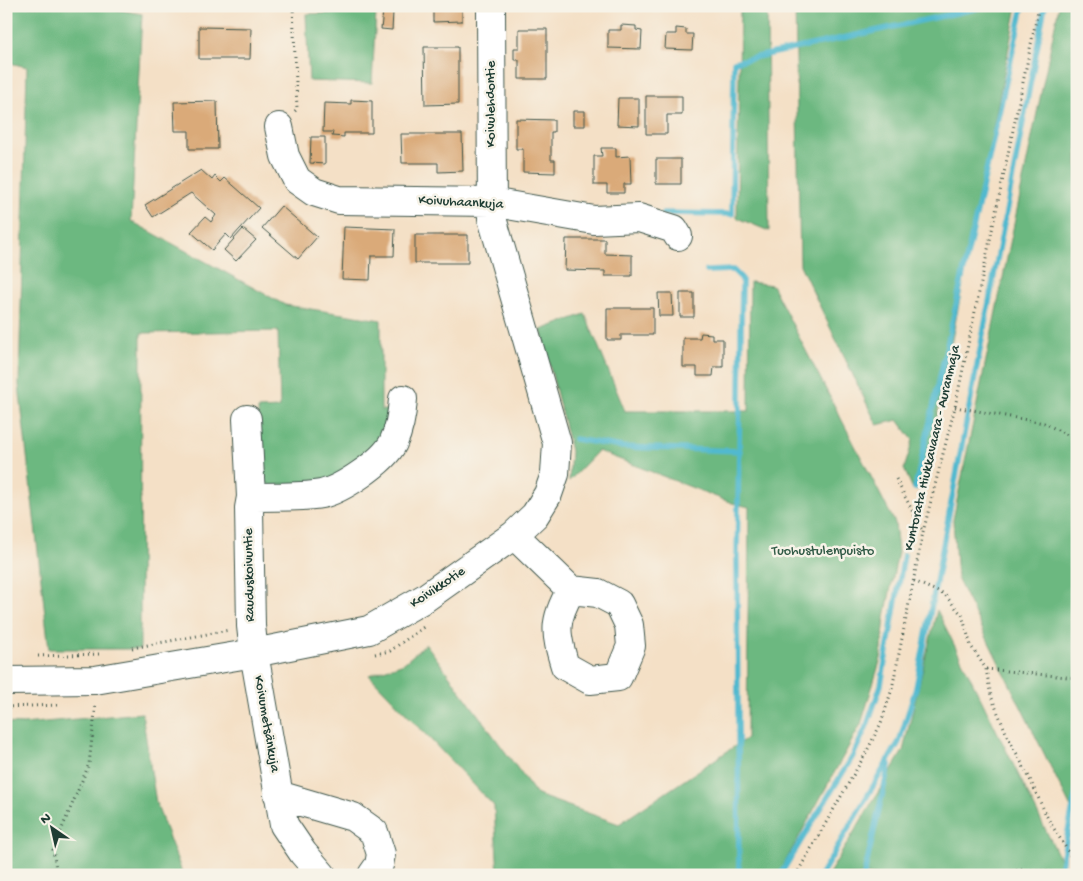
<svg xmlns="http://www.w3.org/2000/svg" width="1083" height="881" font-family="'Gochi Hand',sans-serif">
	<rect width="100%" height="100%" fill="#f7f3e8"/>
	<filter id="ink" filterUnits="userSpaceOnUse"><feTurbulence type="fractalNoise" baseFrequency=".02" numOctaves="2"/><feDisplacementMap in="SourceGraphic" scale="10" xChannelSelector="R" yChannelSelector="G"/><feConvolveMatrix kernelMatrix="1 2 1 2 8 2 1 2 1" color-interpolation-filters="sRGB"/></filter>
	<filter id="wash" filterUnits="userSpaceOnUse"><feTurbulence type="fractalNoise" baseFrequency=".0096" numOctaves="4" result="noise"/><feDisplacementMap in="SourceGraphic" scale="20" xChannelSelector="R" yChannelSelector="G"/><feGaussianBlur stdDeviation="1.12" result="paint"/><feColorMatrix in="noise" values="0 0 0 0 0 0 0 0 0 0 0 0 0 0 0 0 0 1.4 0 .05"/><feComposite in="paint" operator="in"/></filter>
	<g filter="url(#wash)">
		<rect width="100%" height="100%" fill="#f4e0c6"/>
		<path fill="#6cb880" stroke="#467a5a" d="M6,6H97L142,14L131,221L285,305L381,320V410H395L386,441L320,487L269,488L260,479L258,409L280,408L278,331L141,333L140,649H49L19,385L27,67L6,62Z
			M740,6H767L769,231L737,218Z
			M795,6H1017L925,478L913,489L904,469L913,440L898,420L877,425L800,265Z
			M1059,6H1077V820L957,578L953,520Z
			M376,12L372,83L309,81L306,14Z
			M750,282L772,285L895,523L898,552L885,617L881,658L861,724L778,875H498L494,806L369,675L404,663L426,644L537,795L619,824L747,738L749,507L732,503L598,451L569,481L571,451L541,330L585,314L625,411H749Z
			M937,610L1068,875H828L903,751Z
			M142,713L156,803L183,875H6V723L23,724Z"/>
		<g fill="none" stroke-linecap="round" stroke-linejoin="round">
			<path stroke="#51b9cf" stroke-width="5.5" d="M663,213L732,214L734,62L988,6
				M707,271L733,270L742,279L737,561L739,875
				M575,439L622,447L740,451
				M915,488L1023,6
				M780,875L853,756L867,725L881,685L904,555
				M821,875L899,742L916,688L1045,6
				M864,875L889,765
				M1059,875L1077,788"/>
		</g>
		<g id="blocks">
			<path fill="#daaa79" d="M433,6H462V21L433,22Z
				M383,11L393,12L392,30L381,29Z
				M621,25L636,26V30L642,31L641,49L608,48V30H621Z
				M199,27L251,28L250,59H199Z
				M676,28L686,29V34H693L692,50L665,49L666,34H676Z
				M519,29H547V79H519V60H514V48H519Z
				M424,47H458V104L425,105Z
				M646,96H682V115H667V134H646Z
				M618,98H639V126L617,125Z
				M351,100L372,101V133H344V137L332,136L333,132H323L324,103L351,104Z
				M217,101L218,149H189V131H175L174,102Z
				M573,111H585V126H573Z
				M516,119L554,120V132H551V160H555V173L523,172V149H516Z
				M401,134H462L463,171L438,172V163H402Z
				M311,137H325V164L310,163Z
				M601,148H616V157L630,156L631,184H624V193H607V185H594V156H602Z
				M656,159H681V184H656Z
				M201,170L212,180L215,176L221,182L225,178L259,208L231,239L226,234L212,250L191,232L205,217L211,222L216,215L191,193L153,217L145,205Z
				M281,206L317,237L298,259L262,228Z
				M344,227L395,229L394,256H371L370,280L342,279Z
				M243,229L256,240L236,261L224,250Z
				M415,235H468V263H415Z
				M566,239H605V254L632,255V276H605V271L565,270Z
				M658,293H672L673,316H659Z
				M680,293H694V317H680Z
				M607,308H653V335H621V340H607Z
				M701,333L712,334V339H723V367H714L713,376H697V367H683V338H700Z"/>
		</g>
	</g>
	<g filter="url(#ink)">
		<use href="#blocks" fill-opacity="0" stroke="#3f554a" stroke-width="1"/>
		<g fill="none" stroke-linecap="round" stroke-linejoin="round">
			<g stroke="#3f554a" stroke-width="30">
				<path id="minor" d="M279,127L285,156L297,180L314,192L339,200L491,202L594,220L639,218L674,229L678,236
					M247,419L251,497
					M514,535L571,590C553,621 555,633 565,666L590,680L618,677L631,646L629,625L619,604L598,593L571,590
					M6,681L95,680L254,653L369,630L425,598L514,535L535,515L548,494L555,474L557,443L492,218L491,6
					M278,795L353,817L374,832L381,854L379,865L372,875
					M322,875L303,853L284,825L254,653L251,626L249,508L251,497C274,496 299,498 321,494C341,490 383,462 393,443C400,428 402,415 403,399"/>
			</g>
			<path stroke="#3f554a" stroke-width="3" stroke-dasharray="1 4" stroke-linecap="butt" d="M293,6L297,109L294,112
				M955,407L1044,423L1077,440
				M896,479L923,532
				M914,581L945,595L962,615L971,646L986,669L991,696L1007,735L1028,775L1048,819L1077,866
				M132,648L229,630
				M375,654L390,651L425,626
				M38,656L99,654
				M986,669L1077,678
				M6,707L58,705
				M57,875L53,850L89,764L96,704
				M796,875L867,751L881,723L892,689L923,532L955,407L1039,6
				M1002,875C1012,866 1052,871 1065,875"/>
			<use href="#minor" stroke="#fff" stroke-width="28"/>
		</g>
	</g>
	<g text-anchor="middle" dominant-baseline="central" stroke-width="5" stroke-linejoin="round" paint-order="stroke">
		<g font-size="14" fill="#1f3d34" stroke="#f7f3e8">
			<text transform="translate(491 104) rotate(-90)">Koivulehdontie</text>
			<text transform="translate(461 203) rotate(3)">Koivuhaankuja</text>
			<text transform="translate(933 448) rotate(-77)">Kuntorata Hiukkavaara - Auranmaja</text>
			<text transform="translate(250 575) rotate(-91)">Rauduskoivuntie</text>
			<text transform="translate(438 588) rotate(-34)">Koivikkotie</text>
			<text transform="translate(266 724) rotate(80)">Koivumetsänkuja</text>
		</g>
		<g font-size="14" fill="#335c48" stroke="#f7f3e8">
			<text x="823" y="551">Tuohustulenpuisto</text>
		</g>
	</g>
	<rect width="1083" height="881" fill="none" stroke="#f7f3e8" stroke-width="25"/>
	<g transform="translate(52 828) rotate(326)" stroke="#f7f3e8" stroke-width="4" paint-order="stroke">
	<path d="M0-4L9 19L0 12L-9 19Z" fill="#1f3d34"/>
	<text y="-8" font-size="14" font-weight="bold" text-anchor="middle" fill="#1f3d34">N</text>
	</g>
</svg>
